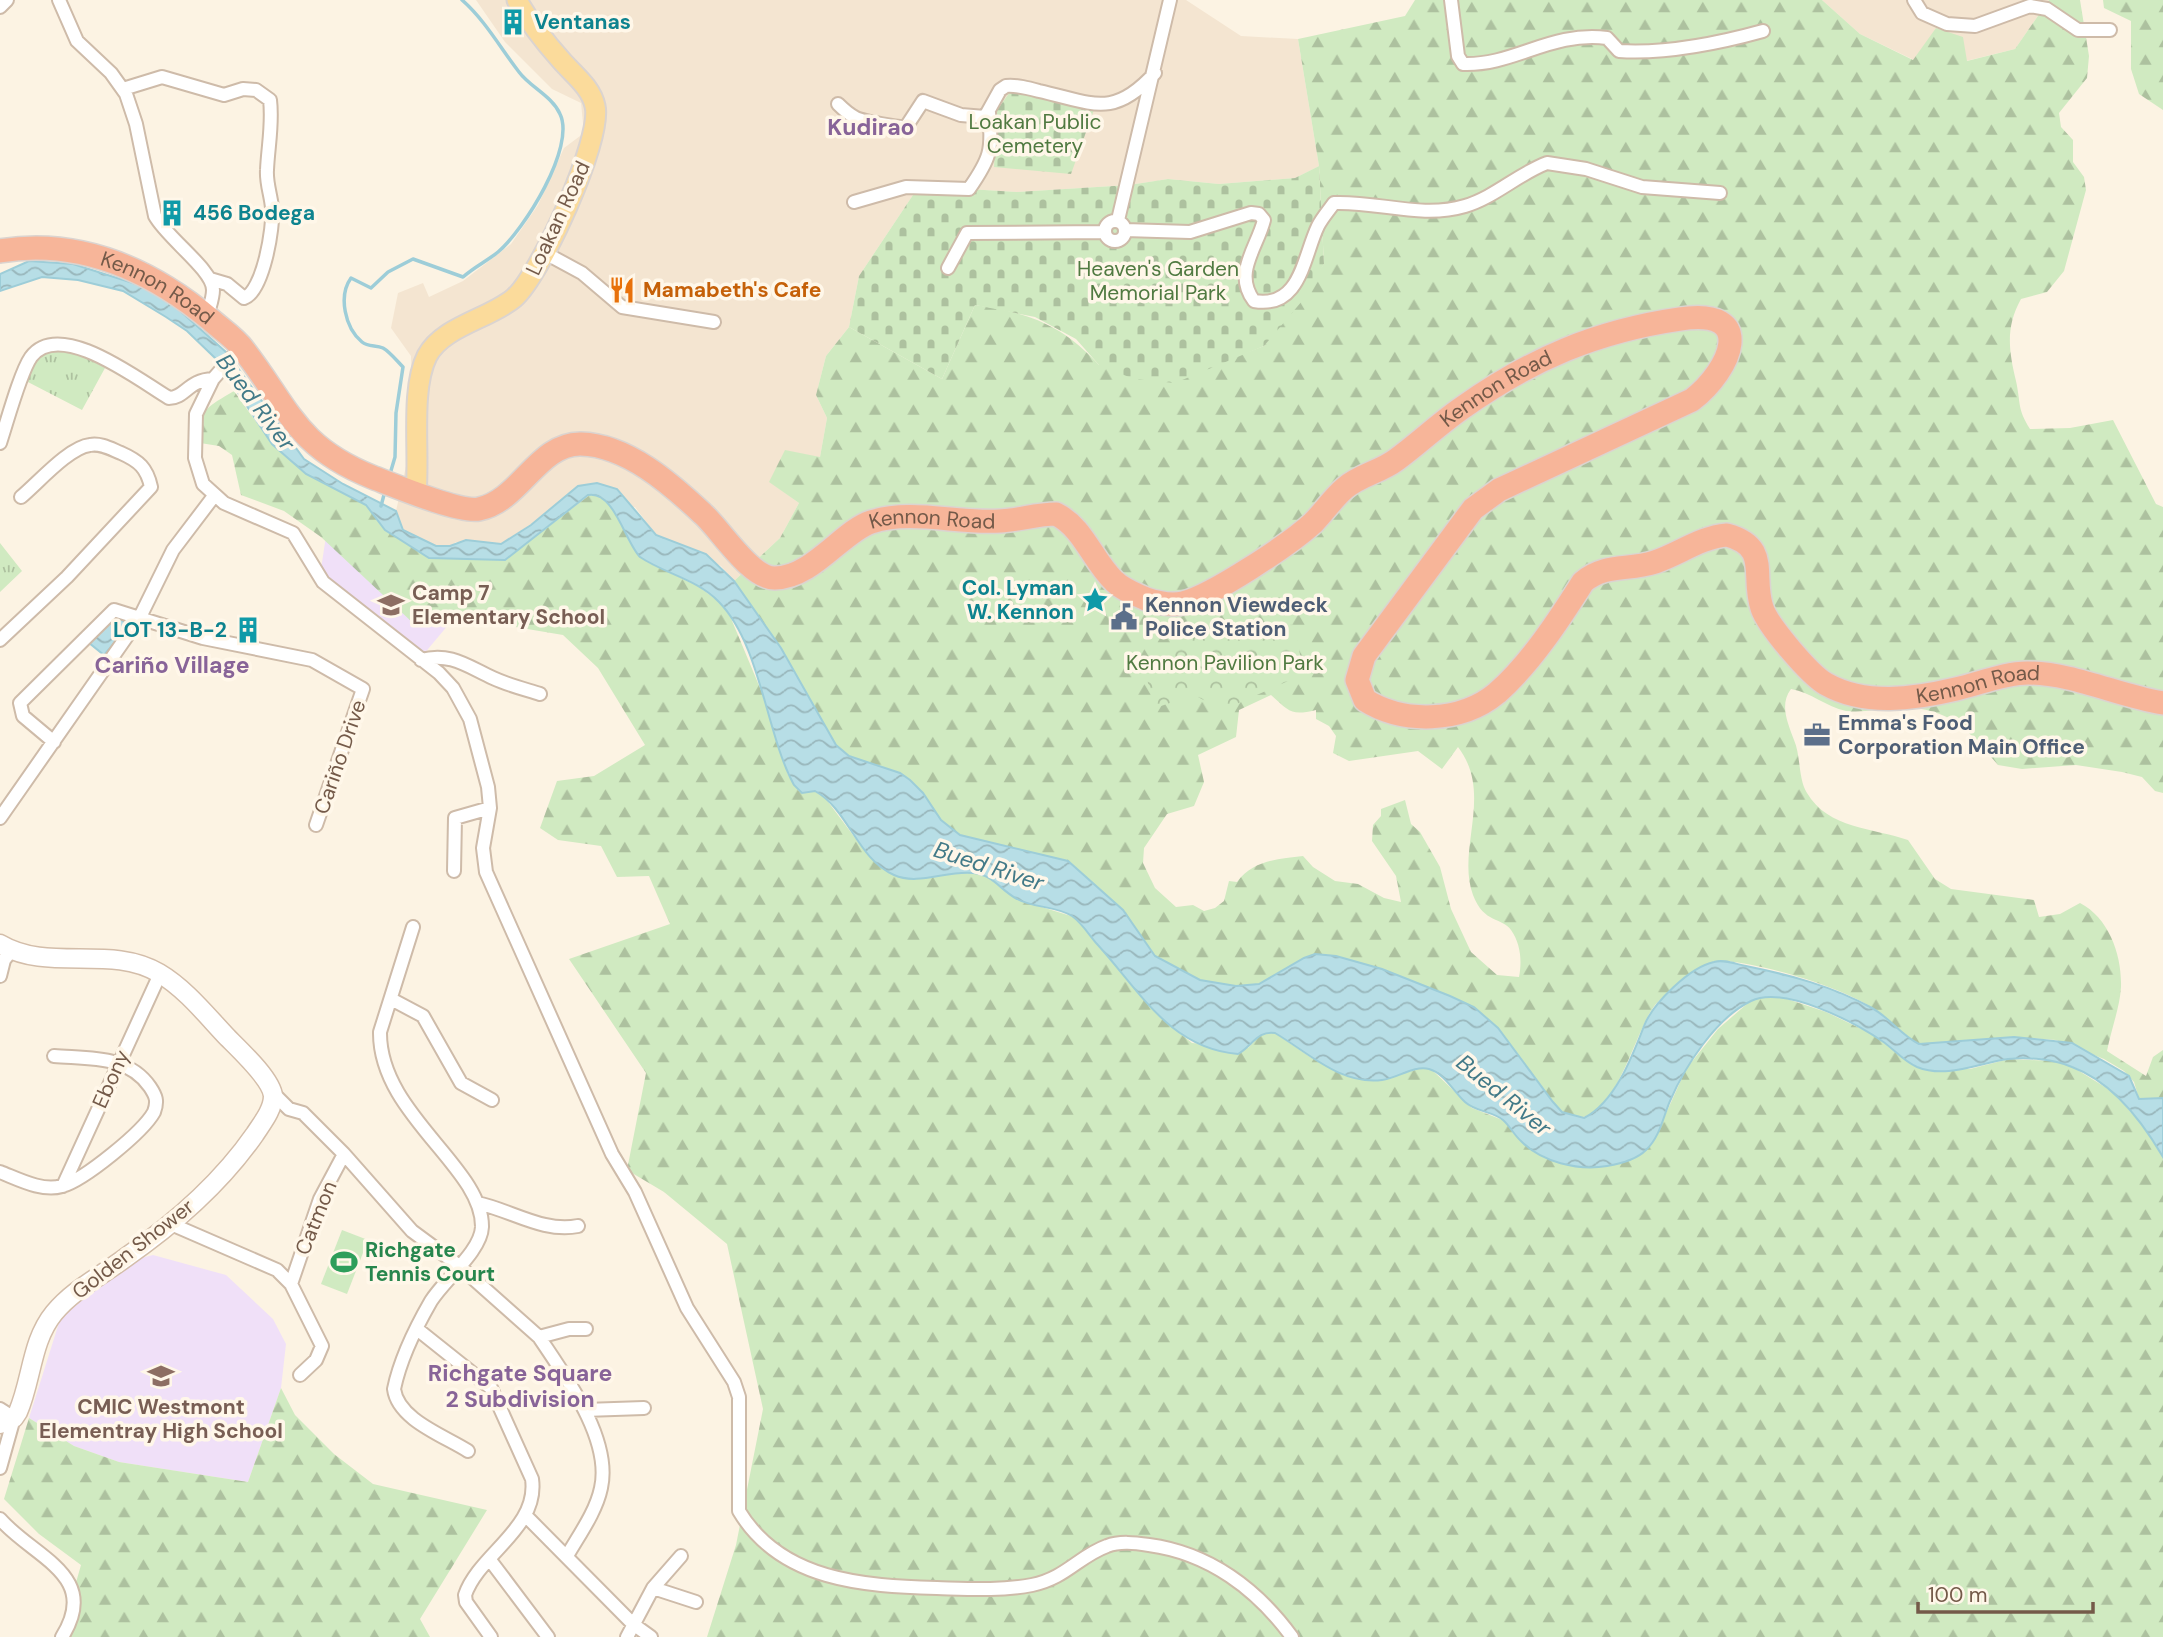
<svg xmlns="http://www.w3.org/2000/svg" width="2163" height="1637" font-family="'DM Sans',sans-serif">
	<defs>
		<pattern id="grass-tufts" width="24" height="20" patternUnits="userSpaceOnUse" patternTransform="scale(1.75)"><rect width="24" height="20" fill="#d0eac1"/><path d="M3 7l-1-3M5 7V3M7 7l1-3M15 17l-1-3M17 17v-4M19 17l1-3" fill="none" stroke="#adc19f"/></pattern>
		<pattern id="forest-firs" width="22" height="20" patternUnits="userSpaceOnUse" patternTransform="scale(1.75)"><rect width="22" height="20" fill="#d0eac1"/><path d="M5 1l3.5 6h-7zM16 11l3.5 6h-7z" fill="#adc19f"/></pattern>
		<pattern id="cemetery-stones" width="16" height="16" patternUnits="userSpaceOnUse" patternTransform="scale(1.75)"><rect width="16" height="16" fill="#d0eac1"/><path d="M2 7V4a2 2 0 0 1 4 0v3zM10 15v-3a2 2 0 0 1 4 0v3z" fill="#adc19f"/></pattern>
		<pattern id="park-crowns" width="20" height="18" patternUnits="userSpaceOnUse" patternTransform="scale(1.75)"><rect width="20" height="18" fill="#d0eac1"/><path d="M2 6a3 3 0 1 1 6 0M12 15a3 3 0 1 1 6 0" fill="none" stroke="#adc19f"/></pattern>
		<pattern id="water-waves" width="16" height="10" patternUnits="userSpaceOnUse" patternTransform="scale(1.75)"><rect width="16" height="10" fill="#b7dee6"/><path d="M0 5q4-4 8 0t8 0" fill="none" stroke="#99b7bc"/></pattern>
	</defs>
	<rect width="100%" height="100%" fill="#fcf3e3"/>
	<path fill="#f4e5d1" d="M476,0H1186L1241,36L1298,39L1319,166L1295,178L1219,184L1168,179L1129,185L1017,192L919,186L859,276L849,327L826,356L816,395L827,418L820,457L770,482L799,503L780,538L734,581L721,566L656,535L635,507L540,518L501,544L456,542L450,546H436L421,542L403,530L398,522L396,511L409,453L412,397L411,356L391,328L398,293L423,283L429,297L463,281L511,244L538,205L564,148L584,133L581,103L552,89L505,42Z
		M1822,0H2049L2015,49L1966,61L1914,60L1860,34Z"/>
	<path fill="#f0e0f8" d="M327,530L449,624L423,655L320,575Z
		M153,1255L226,1275L273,1319L286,1344L281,1388L248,1482L119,1462L74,1446L29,1418L63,1310L125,1262Z"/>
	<path fill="url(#grass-tufts)" d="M49,348L75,351L105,368L82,410L26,381L34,357Z
		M0,543L22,571L0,592Z"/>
	<path fill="url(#forest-firs)" fill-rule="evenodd" d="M1415,0H1822L1860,34L1913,60L1936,28L1963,37L1967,61L2015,49L2049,0H2080L2089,56L2087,78L2059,113L2061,127L2073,140V162L2084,177L2086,190L2064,271L2047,292L2021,299C2005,328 2009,351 2016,381C2021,404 2017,408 2030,429L2070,428L2113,420L2156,504L2163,507V793L2155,791L2142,777L2122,772L2076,765L2022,769L1998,765C1967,728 1947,705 1895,708C1878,709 1863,713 1846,711C1826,707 1811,692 1791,689C1779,705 1788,723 1794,740C1801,756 1798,779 1807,793C1828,829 1874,828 1908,840L1935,879L1951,889L2034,900L2039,917L2060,914L2080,903C2109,918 2122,955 2121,987C2120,1007 2111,1030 2107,1051L2146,1076L2153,1057L2163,1050V1098L2139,1099L2134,1082L2124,1071L2104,1059L2056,1040L2014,1037L1919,1044C1903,1036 1892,1022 1877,1011C1844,987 1766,965 1726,961C1712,960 1697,969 1687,977C1677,986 1664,995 1655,1005C1634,1032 1617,1119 1575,1118L1562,1111L1450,996L1382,969L1336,956L1315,954L1259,984L1236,986L1200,980L1155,956L1123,910L1068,861L960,835L941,820L910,780L900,773L849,756L836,745L781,648L734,581L780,538L799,503L769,482L785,450L820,457L827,418L816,395L826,356L849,327L942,379L975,305C1029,313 1061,324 1099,365L1219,363L1264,346L1324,264L1319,166L1298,39L1405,16ZM1271,695C1290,712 1291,716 1316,710V719L1329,726L1336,736L1333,753L1349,761L1418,751L1442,769L1458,747C1494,794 1456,849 1473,895C1484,924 1502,917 1511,930C1521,944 1522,962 1519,977L1497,975L1471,952L1451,909L1440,867L1420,832L1411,824L1405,800L1381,809V816L1373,825L1372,841L1396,876L1401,902L1384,898L1358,884L1335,881L1313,867L1303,856C1278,859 1253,860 1237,882L1229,881L1224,901L1215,908L1204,911L1193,905L1176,907L1155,888L1143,863L1144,848L1167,814L1194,806L1204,782L1198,755L1236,737L1239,710Z
		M2103,0H2163V110L2139,94L2131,69V21L2104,8Z
		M234,391L272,444L306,474L366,505L386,530L429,558L505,560L591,494L605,500L612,508L649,563L698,586L719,602L730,616L768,707L788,775L799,791H815L826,799L867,854L929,876L969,872L984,874L1019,900L1074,917L1121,969L1145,1001L1168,1024L1192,1043L1248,1048C1257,1038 1261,1031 1275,1033L1310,1057L1345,1076L1359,1079H1386L1421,1068L1431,1069L1472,1108L1505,1121L1513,1133L1557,1162L1580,1167L1605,1166L1654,1140L1686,1069L1718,1029L1748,1003L1759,998L1781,997L1826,1012L1870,1033L1918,1067L1970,1069L2009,1059L2052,1061L2071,1066L2113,1092L2149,1133L2163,1157V1637H707L736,1545L763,1409L727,1244L664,1192L627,1170L646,1073L569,959L670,924L649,876L617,877L601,846L558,840L540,828L557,781L594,776L645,745L598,668L563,635L450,616L413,623L321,537L284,511L241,495L232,455L219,446L200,443C199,408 206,408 234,391Z
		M281,1388L295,1415L334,1454L373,1484L487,1510L420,1619L430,1637H57L65,1621L81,1565L39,1534L4,1499L29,1418L74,1446L119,1462L248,1482Z"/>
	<path fill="url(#cemetery-stones)" d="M1010,92L1095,107L1071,174L994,167L997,110Z
		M1319,166L1324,264L1302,301L1264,346L1175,383L1134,379L1099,365L1076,339L1035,317L975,305L942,379L849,327L859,276L919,186L1017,192L1129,185L1168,179L1219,184L1295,178Z"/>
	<path fill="url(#park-crowns)" d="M1193,618L1294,625L1304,674L1223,710L1194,695L1155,708L1143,665L1166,660Z"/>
	<path fill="#d0eac1" d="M342,1230L368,1240L347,1294L321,1284Z"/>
	<path fill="url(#water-waves)" stroke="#9dcdd8" stroke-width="2" d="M29,261L73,264L136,284L168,300L227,353L304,459L343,484L396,511L403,530L436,546H450L466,540L501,544L531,525L578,486L597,483L617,489L656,535L706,554L734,581L781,648L836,745L849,756L900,773L910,780L923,793L941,820L960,835L1068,861L1123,910L1155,956L1200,980L1236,986L1259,984L1304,958L1315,954L1336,956L1382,969L1450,996L1474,1007L1498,1028L1553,1102L1562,1112L1584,1118C1615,1102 1632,1057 1644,1026C1653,1003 1690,967 1714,962C1724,959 1735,964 1746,966C1790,975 1832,986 1872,1008C1890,1018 1901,1035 1919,1044L2014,1037L2072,1043L2129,1076L2139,1099L2163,1098V1157C2142,1121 2113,1082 2072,1067C2054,1059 2028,1057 2008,1059C1978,1063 1947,1079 1917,1067C1903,1061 1894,1049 1882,1041C1854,1022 1784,985 1751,1001C1716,1018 1685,1066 1670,1101C1663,1117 1660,1137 1646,1150C1637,1159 1619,1164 1607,1166C1578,1171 1541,1162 1521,1141C1514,1135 1510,1126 1503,1120C1492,1111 1476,1112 1465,1102C1454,1092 1444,1073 1429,1069C1414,1065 1398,1078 1382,1080C1340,1085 1309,1053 1275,1033C1258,1030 1252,1046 1238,1054C1169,1048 1140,991 1097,944C1089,935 1082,923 1072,916C1057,906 1033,908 1017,899C1000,890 994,875 973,873C947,870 918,886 894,875C857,859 849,810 815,791L802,793L794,785C766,734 761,645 719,602C697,579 665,574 640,557C625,542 614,490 588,495L505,560L429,558L385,530L366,505L306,474L272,444L215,358L187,331L166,317L123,291L78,280L42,277L0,291V274Z
		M113,613L129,626L104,655L88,642Z"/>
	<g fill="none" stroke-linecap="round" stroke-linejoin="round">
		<path stroke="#9dcdd8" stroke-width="3.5" d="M390,474L395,457L396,413L403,367C397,361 390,352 383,348C376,345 368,347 362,342C345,328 338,296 351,278L371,288L388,272L413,259L463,277C474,267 487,261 498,252C524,230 576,147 560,114C552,96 530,87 519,72C501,49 485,20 462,0
			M381,506L385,491"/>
		<g stroke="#cebba9" stroke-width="16">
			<path id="street" d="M59,0L77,41L111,73L126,94L136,124L155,216C167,238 213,270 213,290C213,299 209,308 207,317
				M1451,0L1458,56L1463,64C1514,66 1550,31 1607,38L1619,51C1667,54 1716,44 1763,31
				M1914,0L1922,13L1947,24L1975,26L2030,6L2047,9L2078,30H2110
				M0,7L7,0
				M123,89L162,77L224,95L243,89L256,90L270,100C273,123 268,147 267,170C266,183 271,195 272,208C274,227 263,292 244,298L227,284L210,279
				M838,104C843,109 850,115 856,118C862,121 900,128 906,127L923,101L961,115L985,117L1000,90L1006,86C1017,85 1028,88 1039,91C1093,103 1113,119 1155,73
				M854,202L906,187L969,189C990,159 993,150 989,113
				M1118,220L1170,0
				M1105 231a10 10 0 1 1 20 0a10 10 0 1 1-20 0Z
				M1125,230L1190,232L1251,213L1259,214L1264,220C1257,248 1233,273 1254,301C1301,309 1303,257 1318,226C1322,218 1329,210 1334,203C1378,201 1421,219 1465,206C1495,197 1518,174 1547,163L1586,169L1642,187L1720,193
				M545,253L582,273L622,307L714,322
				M948,268L967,233L1105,232
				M242,346L213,379L196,414L195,458L203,484L224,503L293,533L323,582L439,673L453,688L470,719L488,787L490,808L483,848L486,872L612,1154L635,1192L687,1308L734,1382L739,1397V1511C781,1581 864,1586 937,1588C970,1589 1000,1591 1032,1585C1066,1578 1079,1556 1107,1546C1120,1541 1135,1543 1149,1545C1209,1553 1257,1589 1292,1637
				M0,443C7,422 20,373 31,357C60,318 140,381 169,398C185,398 188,380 213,379
				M0,640L67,577L151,487C147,468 139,461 121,453C111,449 101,443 90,445C69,447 37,484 21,497
				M421,660C450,652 467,666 493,678C508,685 524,689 540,694
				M54,742L23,716L20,703L114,610L203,638L312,660L363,689L316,825
				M0,818L139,619L173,550L214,496
				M454,871L455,818L490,808
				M413,927L380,1032C379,1114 483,1167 482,1227C481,1251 445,1279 431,1301C416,1327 400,1360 394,1389C398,1420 445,1436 468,1451
				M0,976L4,960L11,951
				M391,999L423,1016L461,1083L492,1100
				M272,1092L289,1109L303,1113L344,1154L412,1231L458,1265L539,1337C565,1376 612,1439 601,1488C596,1512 579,1535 567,1556
				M0,1172C18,1179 42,1192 62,1186C84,1180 143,1132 154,1112C158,1101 156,1096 150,1087C128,1055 89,1059 54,1056
				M63,1186L160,974
				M477,1203C511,1210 543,1233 578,1226
				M171,1224L277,1270L291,1284L322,1346L316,1360L300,1375
				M291,1284L320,1199L344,1154
				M417,1329L491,1388L532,1479C539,1528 479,1554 465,1595L466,1602L491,1637
				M539,1337L569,1329H586
				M0,1409L14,1418L0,1468
				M585,1410L644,1408
				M525,1515L633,1624L651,1637
				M0,1519C34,1558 101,1575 62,1637
				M490,1560L548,1637
				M653,1588L696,1602
				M627,1637L653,1588L681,1556"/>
		</g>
		<g stroke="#d3bda9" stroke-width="21">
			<path id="secondary" d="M0,944C49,973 110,944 159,973C186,989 207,1016 228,1038C240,1050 272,1080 273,1096C273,1110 262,1123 255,1134C221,1183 174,1224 125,1258C101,1276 74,1289 54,1313C31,1341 32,1380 18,1412L14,1418L0,1424"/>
		</g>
		<g stroke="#dbd4d0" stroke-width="23">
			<path id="primary" d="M416,493C420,454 410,390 427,356C443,326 489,319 514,298C540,276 603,139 595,106C591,87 573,74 561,60C544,41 529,22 517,0"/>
		</g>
		<g stroke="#dbd4d0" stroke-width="26">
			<g id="highway">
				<path id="s1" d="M0,251C80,238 151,270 211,320C221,329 235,338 243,349C289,408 295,446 372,477C393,485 459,513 479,509C520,501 538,443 581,444C627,445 671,484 703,514C720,529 751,579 775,578C812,578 843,531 871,522C912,509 958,524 1000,521C1019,520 1037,514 1056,514C1084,528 1092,560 1114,581C1123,590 1135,594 1146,599C1158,603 1170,606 1183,603C1212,596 1290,544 1313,523C1324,512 1333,498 1345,488C1360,475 1380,472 1396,460C1418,444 1439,424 1462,408C1531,359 1597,331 1680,319C1758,307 1731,370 1692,400L1499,490L1473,509L1364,656L1357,680L1365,700C1403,724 1461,723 1497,693C1530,664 1559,620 1583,582C1606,563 1628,571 1655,562C1679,554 1701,537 1727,535C1771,547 1751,575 1762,608C1768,626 1810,675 1826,684C1865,706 1914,699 1956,689C1979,684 2004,673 2028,673C2073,673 2119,696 2163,703"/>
			</g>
		</g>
		<use href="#street" stroke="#fff" stroke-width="12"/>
		<use href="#secondary" stroke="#fff" stroke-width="18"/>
		<use href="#primary" stroke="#fbdb9b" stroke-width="19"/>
		<use href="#highway" stroke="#f7b599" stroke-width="23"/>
	</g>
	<defs>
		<g id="building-bare" transform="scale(2.1)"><path d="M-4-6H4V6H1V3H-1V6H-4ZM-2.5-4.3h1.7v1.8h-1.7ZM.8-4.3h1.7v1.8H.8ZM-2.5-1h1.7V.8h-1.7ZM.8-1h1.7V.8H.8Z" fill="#0f9aa8" stroke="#fff7e9" stroke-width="2.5" paint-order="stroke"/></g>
		<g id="restaurant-bare" transform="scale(2.1)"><path d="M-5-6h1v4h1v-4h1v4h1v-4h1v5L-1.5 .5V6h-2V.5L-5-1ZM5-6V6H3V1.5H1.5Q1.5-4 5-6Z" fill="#e8710a" stroke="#fff7e9" stroke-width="2.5" paint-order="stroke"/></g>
		<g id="sight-bare" transform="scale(2.1)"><path d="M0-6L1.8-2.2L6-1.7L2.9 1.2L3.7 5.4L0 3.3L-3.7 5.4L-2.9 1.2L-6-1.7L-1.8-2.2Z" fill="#0f9aa8" stroke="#fff7e9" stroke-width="2.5" paint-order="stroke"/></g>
		<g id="school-bare" transform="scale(2.1)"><path d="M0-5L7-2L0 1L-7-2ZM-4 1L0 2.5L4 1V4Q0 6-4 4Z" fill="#8d6e63" stroke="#fff7e9" stroke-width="2.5" paint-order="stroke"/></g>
		<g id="civic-bare" transform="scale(2.1)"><path d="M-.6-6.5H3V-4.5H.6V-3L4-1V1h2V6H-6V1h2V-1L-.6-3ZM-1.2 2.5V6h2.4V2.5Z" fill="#5c6f8a" stroke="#fff7e9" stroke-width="2.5" paint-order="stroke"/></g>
		<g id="office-bare" transform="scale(2.1)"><path d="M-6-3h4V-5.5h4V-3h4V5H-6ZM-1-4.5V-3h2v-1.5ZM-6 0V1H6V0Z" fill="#5c6f8a" stroke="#fff7e9" stroke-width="2.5" paint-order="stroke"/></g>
		<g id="stadium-bare" transform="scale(2.1)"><path d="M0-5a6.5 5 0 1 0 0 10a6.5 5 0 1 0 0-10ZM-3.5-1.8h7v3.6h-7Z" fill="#2e9e5b" stroke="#fff7e9" stroke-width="2.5" paint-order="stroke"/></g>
	</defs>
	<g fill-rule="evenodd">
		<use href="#building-bare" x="513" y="22"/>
		<use href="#building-bare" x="172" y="213"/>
		<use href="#restaurant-bare" x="622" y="290"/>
		<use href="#sight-bare" x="1095" y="600"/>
		<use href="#school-bare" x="391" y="605"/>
		<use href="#civic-bare" x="1124" y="617"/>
		<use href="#building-bare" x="248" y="630"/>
		<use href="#office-bare" x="1817" y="735"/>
		<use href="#stadium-bare" x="344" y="1262"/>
		<use href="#school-bare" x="161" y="1376"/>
	</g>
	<g text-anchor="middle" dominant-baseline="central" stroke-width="7" stroke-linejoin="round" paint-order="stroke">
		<g font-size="21" font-weight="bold" fill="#0d838f" stroke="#fff7e9" text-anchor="start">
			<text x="534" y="22">Ventanas</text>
			<text x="193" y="213">456 Bodega</text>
			<text x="1074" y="588" text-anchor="end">Col. Lyman<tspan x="1074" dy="24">W. Kennon</tspan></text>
			<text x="227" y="630" text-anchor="end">LOT 13-B-2</text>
		</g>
		<g font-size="21" fill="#507a41" stroke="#fff7e9">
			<text x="1035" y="122">Loakan Public<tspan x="1035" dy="24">Cemetery</tspan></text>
			<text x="1158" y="269">Heaven's Garden<tspan x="1158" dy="24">Memorial Park</tspan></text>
			<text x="1225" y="663">Kennon Pavilion Park</text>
		</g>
		<g font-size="21" fill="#745a49" stroke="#fff7e9">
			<text transform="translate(558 218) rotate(-65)">Loakan Road</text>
			<text stroke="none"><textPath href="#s1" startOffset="166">Kennon Road</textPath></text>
			<text stroke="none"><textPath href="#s1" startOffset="1782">Kennon Road</textPath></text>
			<text stroke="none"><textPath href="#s1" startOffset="1111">Kennon Road</textPath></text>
			<text stroke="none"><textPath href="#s1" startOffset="3370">Kennon Road</textPath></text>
			<text transform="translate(340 757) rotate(-71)">Cariño Drive</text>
			<text transform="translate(111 1079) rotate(-66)">Ebony</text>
			<text transform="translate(316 1218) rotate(-68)">Catmon</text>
			<text transform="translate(133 1249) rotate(-38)">Golden Shower</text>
		</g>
		<g font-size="21" font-weight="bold" fill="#c56008" stroke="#fff7e9" text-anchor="start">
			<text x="643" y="290">Mamabeth's Cafe</text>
		</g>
		<g font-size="21" font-weight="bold" fill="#785e54" stroke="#fff7e9" text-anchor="start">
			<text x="412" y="593">Camp 7<tspan x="412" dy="24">Elementary School</tspan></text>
			<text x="161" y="1407" text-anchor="middle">CMIC Westmont<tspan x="161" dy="24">Elementray High School</tspan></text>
		</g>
		<g font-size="21" font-weight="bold" fill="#4e5e75" stroke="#fff7e9" text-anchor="start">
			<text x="1145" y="605">Kennon Viewdeck<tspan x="1145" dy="24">Police Station</tspan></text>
			<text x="1838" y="723">Emma's Food<tspan x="1838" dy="24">Corporation Main Office</tspan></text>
		</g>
		<g font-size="21" font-weight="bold" fill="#27864d" stroke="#fff7e9" text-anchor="start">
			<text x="365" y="1250">Richgate<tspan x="365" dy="24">Tennis Court</tspan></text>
		</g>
		<g font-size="23" font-weight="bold" fill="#886498" stroke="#fff7e9">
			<text x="871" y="127">Kudirao</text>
			<text x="172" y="665">Cariño Village</text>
			<text x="520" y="1373">Richgate Square<tspan x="520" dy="26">2 Subdivision</tspan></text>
		</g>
		<g font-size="23" font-style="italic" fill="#427a88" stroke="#fff7e9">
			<text transform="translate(256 402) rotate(53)">Bued River</text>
			<text transform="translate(989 866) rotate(18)">Bued River</text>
			<text transform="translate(1504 1095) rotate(39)">Bued River</text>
		</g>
	</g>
	<path d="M1918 1602v10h175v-10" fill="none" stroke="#745a49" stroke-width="3.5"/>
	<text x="1928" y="1602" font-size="21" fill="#745a49" stroke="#fff7e9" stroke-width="5" paint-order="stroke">100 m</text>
</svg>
